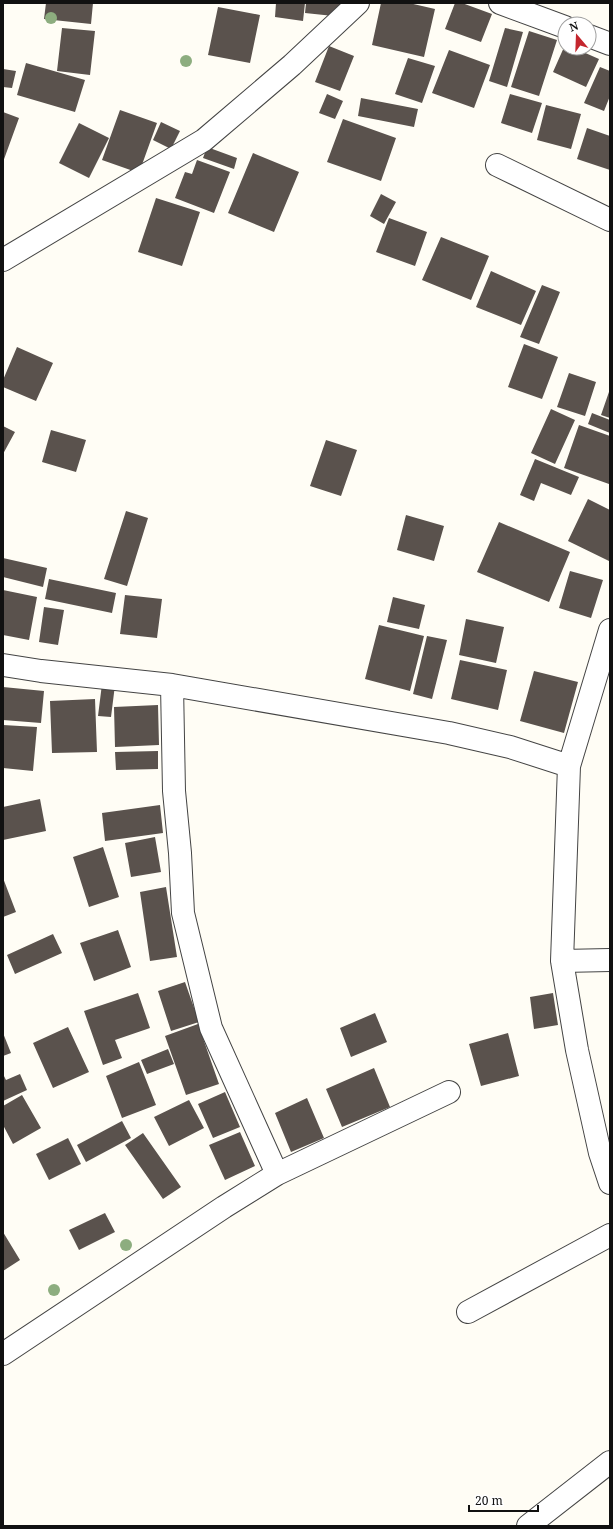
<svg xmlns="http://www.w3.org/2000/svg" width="613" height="1529" font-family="'Noto Serif',serif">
	<rect width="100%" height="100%" fill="#fffdf5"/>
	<path fill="#5a524d" d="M46,3H93L91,24L44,19Z
		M276,3H305L303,21L275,17Z
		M306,3H344L343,17L305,13Z
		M381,3H409L435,9L424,57L372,45Z
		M455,3H462L492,14L481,42L445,29Z
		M218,7L260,15L250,63L208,55Z
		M62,28L95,31L90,75L57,71Z
		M505,28L523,32L507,87L489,81Z
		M529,31L557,40L539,96L511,87Z
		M565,45V48H574L599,59L586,87L553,72Z
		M329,46L354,56L340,91L315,82Z
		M449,50L490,65L474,108L432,93Z
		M408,58L435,66L422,103L395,94Z
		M26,63L85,80L75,112L17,95Z
		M600,67L610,71V96L604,111L584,103Z
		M3,69L16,71L12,88L3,87Z
		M327,94L343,101L335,119L319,113Z
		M510,94L542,103L532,133L501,123Z
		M361,98L418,109L414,127L358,116Z
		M546,105L581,114L571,149L537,140Z
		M120,110L157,123L139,173L102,160Z
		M3,112L19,118L3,162Z
		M343,119L396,138L381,181L327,162Z
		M161,122L180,131L171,149L153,140Z
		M79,123L109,138L89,178L59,163Z
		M587,128L610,136V170L577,159Z
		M207,147L237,158L234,169L203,158Z
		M253,153L299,172L274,232L228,213Z
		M197,160L230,172L214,213L175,198L185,172L192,174Z
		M381,194L396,202L384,224L370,216Z
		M156,198L200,212L182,266L138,252Z
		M389,218L427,232L415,266L376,252Z
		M441,237L489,256L471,300L422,280Z
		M491,271L536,291L521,325L476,307Z
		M542,285L560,292L539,344L520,337Z
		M524,344L558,357L542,399L508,387Z
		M17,347L53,363L36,401L3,387V380Z
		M569,373L596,382L585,416L557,407Z
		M610,389V418L601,415Z
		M551,409L575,420L555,464L531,453Z
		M592,413L610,420V433L588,424Z
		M579,425L610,436V480L609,484L564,468Z
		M3,426L15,432L3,454Z
		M51,430L86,440L76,472L42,462Z
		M326,440L357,450L341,496L310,486Z
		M535,459L579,477L571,495L541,483L534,501L520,495Z
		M588,499L610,510L609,561L568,541Z
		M126,511L148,518L127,586L104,579Z
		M406,515L444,526L434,561L397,550Z
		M499,522L570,552L549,602L477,572Z
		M3,558L47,568L43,587L3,577Z
		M570,571L603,580L591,618L559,608Z
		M49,579L116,593L112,613L45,599Z
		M3,590L37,597L29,640L3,635Z
		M125,595L162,599L157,638L120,634Z
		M393,597L425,605L419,629L387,622Z
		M44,607L64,610L58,645L39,642Z
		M466,619L504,627L496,663L459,655Z
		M379,625L424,636L410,691L365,679Z
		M427,636L447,640L432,699L413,694Z
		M460,660L507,670L498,710L451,699Z
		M534,671L578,682L564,733L520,721Z
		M102,684L115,685L111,717L98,716Z
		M3,687L44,691L41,723L3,720Z
		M95,699L97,752L52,753L50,701Z
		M158,705L159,745L115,747L114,707Z
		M3,725L37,727L33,771L3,768Z
		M158,751V769L116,770L115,752Z
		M40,799L46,831L3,840V807Z
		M160,805L163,833L105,841L102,813Z
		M155,837L161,872L131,877L125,843Z
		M103,847L119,897L89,907L73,857Z
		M3,878L16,912L3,917Z
		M166,887L177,957L150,961L140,892Z
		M118,930L131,967L94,981L80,943Z
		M53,934L62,953L15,974L7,955Z
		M185,982L199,1022L171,1031L158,991Z
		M138,993L150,1028L115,1040L122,1058L103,1065L84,1011Z
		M553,993L558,1025L534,1029L530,997Z
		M375,1013L387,1042L351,1057L340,1028Z
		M198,1024L219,1084L186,1095L165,1036Z
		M68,1027L89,1072L53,1088L33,1043Z
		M3,1033L11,1053L3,1056Z
		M508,1033L519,1076L481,1086L469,1044Z
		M168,1049L174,1064L147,1074L141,1060Z
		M139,1062L156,1105L122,1118L106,1076Z
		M374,1068L390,1107L342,1127L326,1089Z
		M3,1074L6,1080L20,1074L27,1090L3,1101Z
		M225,1092L240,1127L213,1138L198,1104Z
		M22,1095L41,1128L13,1144L3,1125V1106Z
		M307,1098L324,1138L291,1152L275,1113Z
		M189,1100L204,1128L169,1146L154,1117Z
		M122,1121L131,1138L86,1162L77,1145Z
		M240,1132L255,1166L225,1180L209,1145Z
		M143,1133L181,1187L163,1199L125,1145Z
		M68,1138L81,1164L49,1180L36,1154Z
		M105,1213L115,1232L79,1250L69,1230Z
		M3,1232L20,1260L3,1271Z"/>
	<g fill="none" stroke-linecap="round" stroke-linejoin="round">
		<g stroke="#444" stroke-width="24">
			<path id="minor" d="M500,3L565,27
				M589,36L610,44
				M497,165L610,220
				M3,260L204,140L292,65L358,3
				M610,630L569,766L562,961L577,1050L600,1153L610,1183
				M3,665L41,671L172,685L449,733L510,747L569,766
				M172,685L174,791L180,853L183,913L211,1028L277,1174
				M562,961L610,960
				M468,1312L610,1235
				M3,1354L224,1207L277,1174L449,1092
				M528,1526L610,1462"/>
		</g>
		<use href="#minor" stroke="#fff" stroke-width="22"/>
	</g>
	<g fill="#8dad7f">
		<circle cx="51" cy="18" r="6"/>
		<circle cx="186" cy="61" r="6"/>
		<circle cx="126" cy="1245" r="6"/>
		<circle cx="54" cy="1290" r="6"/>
	</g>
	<rect width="613" height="1529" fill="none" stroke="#111111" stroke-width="8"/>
	<g transform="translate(577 36) rotate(341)"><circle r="19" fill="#ffffff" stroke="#a0a0a0"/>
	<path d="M0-3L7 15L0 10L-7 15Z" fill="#c4262e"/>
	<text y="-6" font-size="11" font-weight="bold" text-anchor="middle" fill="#111111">N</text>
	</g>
	<path d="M469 1505v6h69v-6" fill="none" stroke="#111111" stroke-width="2"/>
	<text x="475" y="1505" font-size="12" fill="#111111" stroke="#ffffff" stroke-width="3" paint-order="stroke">20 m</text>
</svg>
